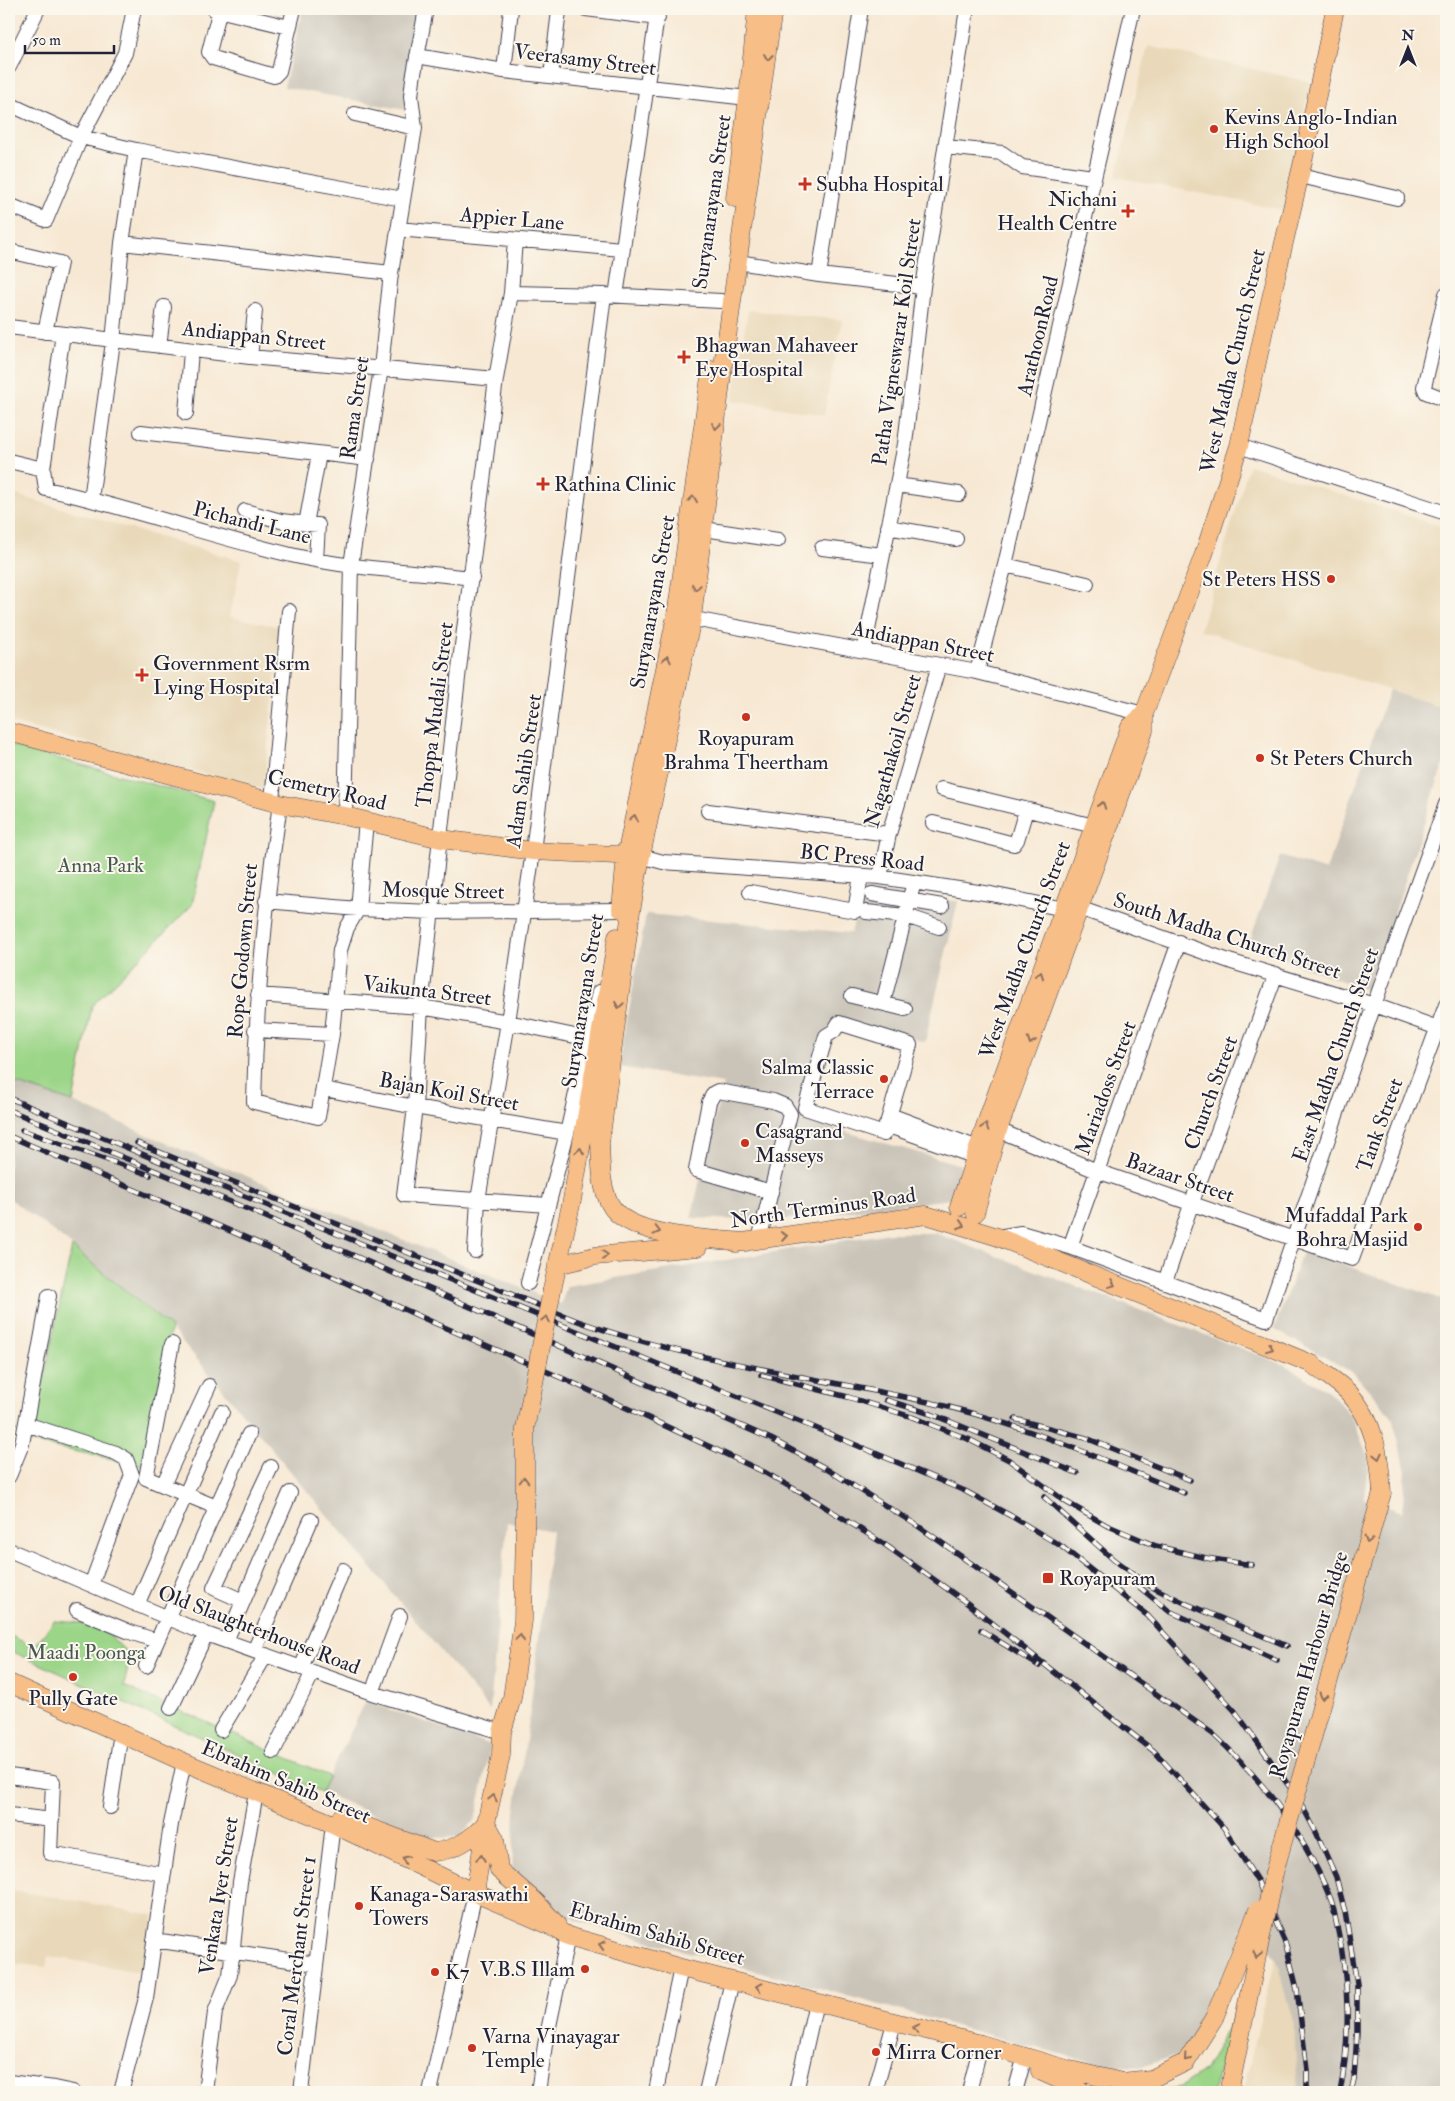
<svg xmlns="http://www.w3.org/2000/svg" width="1455" height="2101" font-family="'IM FELL Double Pica',serif">
	<rect width="100%" height="100%" fill="#fbf7ec"/>
	<filter id="ink" filterUnits="userSpaceOnUse"><feTurbulence type="fractalNoise" baseFrequency=".02" numOctaves="2"/><feDisplacementMap in="SourceGraphic" scale="10" xChannelSelector="R" yChannelSelector="G"/><feConvolveMatrix kernelMatrix="1 2 1 2 8 2 1 2 1" color-interpolation-filters="sRGB"/></filter>
	<filter id="wash" filterUnits="userSpaceOnUse"><feTurbulence type="fractalNoise" baseFrequency=".0096" numOctaves="4" result="noise"/><feDisplacementMap in="SourceGraphic" scale="20" xChannelSelector="R" yChannelSelector="G"/><feGaussianBlur stdDeviation="1.12" result="paint"/><feColorMatrix in="noise" values="0 0 0 0 0 0 0 0 0 0 0 0 0 0 0 0 0 1.4 0 .05"/><feComposite in="paint" operator="in"/></filter>
	<g filter="url(#wash)">
		<rect width="100%" height="100%" fill="#f7e8d3"/>
		<path fill="#e9d9ba" d="M1148,46L1310,82L1285,210L1116,177Z
			M748,310L842,320L824,415L733,400Z
			M1249,465L1446,528V708L1200,630Z
			M9,493L241,561L230,617L281,627L263,789L9,722Z
			M9,1891L55,1897L154,1915L146,1973L48,1956L46,1967L9,1963Z
			M1275,1957L1293,2017L1298,2092H1243Z"/>
		<path fill="#c9c3b8" d="M303,9H424L411,111L284,87Z
			M1389,690L1446,708V756L1369,991L1248,946L1280,856L1326,871Z
			M863,891L958,901L925,1042L840,1018L808,1121L961,1165L951,1199L771,1221L691,1218L723,1084L619,1067L646,914L851,933Z
			M9,1081L73,1102L175,1147L561,1304L567,1286L890,1233H935L1285,1365L1328,1391L1351,1416L1369,1459L1364,1498L1402,1512L1406,1471L1392,1417L1355,1374L1274,1329L1303,1250L1446,1301V2092H1298L1293,2017L1275,1957L1248,1918L1209,2020L1179,2054L1142,2067L1105,2065L1025,2045L576,1921L537,1896L512,1868L515,1813L528,1727L552,1531L507,1522L490,1710L171,1328L62,1238L9,1198Z
			M366,1701L491,1745L475,1820L460,1837L429,1838L321,1792Z"/>
		<path fill="#9bd588" stroke="#5e7c62" d="M9,745L214,801L192,905L92,1006L73,1102L9,1081Z
			M72,1247L171,1328L142,1465L30,1442Z
			M54,1621L99,1624L130,1656L124,1686L329,1776L321,1792L9,1650V1635L34,1647Z
			M1236,2012L1213,2092H1157L1180,2087L1206,2069Z"/>
	</g>
	<g filter="url(#ink)">
		<g fill="none" stroke-linecap="round" stroke-linejoin="round">
			<g stroke="#424052" stroke-width="16">
				<path id="minor" d="M214,9L289,27
					M220,9L209,52L213,58L274,76L279,71L294,9
					M586,9L658,18
					M417,56L504,71L748,98
					M9,67L38,9
					M504,71L511,9
					M551,76L559,11
					M9,104L81,137L136,150L403,199
					M355,114L415,128
					M946,147L1002,153L1022,167L1093,177
					M1300,176L1397,198
					M9,205L46,220L81,137L125,53L134,9
					M398,229L622,249
					M515,240L511,293L496,379L459,669L421,1007L415,1107L404,1195L548,1205
					M122,243L391,273
					M9,251L60,263L45,332
					M738,262L819,275L923,287
					M819,275L861,9
					M511,293L604,295L721,301
					M1446,294L1424,387L1426,392L1446,400
					M616,296L658,9
					M9,327L250,357L496,379
					M63,334L43,469L46,489C129,507 209,536 291,555C350,569 412,571 472,578
					M159,346L164,307
					M250,357L255,311
					M186,413L191,351
					M141,432L368,459
					M1239,446L1446,513
					M9,461L43,469
					M897,485L959,494
					M91,499L113,342L122,243L136,150
					M245,511L281,521L318,525L316,560
					M306,524L319,454
					M888,527L956,539
					M704,529L778,540
					M822,548L883,555
					M1005,565L1087,584
					M683,617L977,672L1144,714
					M864,650L905,444L923,287L967,9
					M977,672L1005,565L1133,9
					M942,789L1094,826L1103,830
					M272,801L289,611
					M280,804C265,903 256,1002 254,1102L318,1117L332,1034L340,950L347,928L358,909L366,821
					M708,811L889,834
					M345,816L351,565L381,368L391,273L415,128L411,96L413,79L426,9
					M933,823L1014,844L1017,840L1026,810
					M641,856L663,862L880,877L991,894L1064,909L1079,908L1232,962L1374,1005L1446,1031
					M880,877L889,834L939,665
					M750,892L855,911L861,876
					M872,894L942,906
					M266,901L358,909L433,912L620,910
					M866,912L906,916L939,927
					M258,995L421,1007L508,1022L589,1039
					M852,996L905,1009
					M883,1003L914,882
					M839,1023L910,1045L884,1134L805,1108L826,1036L834,1031Z
					M255,1030L332,1034
					M324,1089L415,1107L567,1133
					M890,1115L978,1148
					M886,1125L970,1155
					M998,1130L1097,1171L1352,1259L1446,1005
					M998,1237L1021,1233L1070,1247L1266,1319L1374,1005L1446,804
					M759,1240L790,1114L785,1106L773,1101L718,1091L714,1093L709,1102L696,1170L771,1192
					M1070,1247L1179,942
					M475,1251L478,1200L508,1022L533,851L604,295
					M1165,1282L1192,1202L1276,974
					M528,1283L567,1133L599,992
					M172,1344L146,1478L216,1507
					M26,1424L116,1453L126,1459L132,1475L91,1585
					M9,1476L22,1444L49,1296
					M163,1485L209,1386
					M9,1550L206,1634L372,1693L502,1732
					M243,1601L214,1588L271,1467
					M137,1605L222,1412
					M77,1610L130,1632L157,1641
					M226,1641L290,1493
					M254,1651L311,1520
					M146,1666L249,1434
					M301,1668L343,1570
					M372,1693L400,1616
					M171,1708L206,1634
					M221,1730L266,1655
					M273,1752L313,1672
					M9,1776L53,1782L50,1853L164,1874
					M110,1807L121,1732
					M9,1815L52,1820
					M154,1940L316,1964
					M9,2082L54,2088L73,2092
					M121,2092L146,1998L171,1824L184,1762
					M205,2092L215,2012L230,1975L240,1882L256,1793
					M301,2092L333,1824
					M430,2092L475,1893
					M538,2092L545,2045L568,1936
					M656,2092L669,2024L681,1968
					M706,2092L732,1981
					M796,2092L816,2002
					M875,2092L894,2023
					M969,2092L981,2044
					M1015,2092L1023,2063"/>
			</g>
			<g stroke="#424052" stroke-width="19">
				<path id="major" d="M735,198L748,98L757,9
					M9,732L280,804L345,816L441,839L533,851L637,856
					M621,909L626,856L676,616L711,370
					M959,1207L990,1112L1130,727L1144,714
					M975,1213L998,1130L1144,731V714L1204,554L1239,446L1268,311L1304,157L1335,9
					M746,1242C713,1239 627,1238 610,1204C600,1185 601,1163 600,1143L631,911L641,856L692,618L723,366L773,9
					M736,1243L926,1215L998,1237L1312,1364C1324,1374 1339,1382 1349,1393C1375,1421 1380,1457 1382,1493
					M557,1265L595,1256L698,1247
					M552,1290L572,1200L617,937
					M525,1528L523,1621L512,1698L502,1732L501,1755L486,1823L495,1839L499,1870L536,1902L557,1925
					M9,1683L184,1762L333,1824L475,1893L549,1925L568,1936L681,1968L981,2044L1070,2070L1122,2082L1151,2079L1186,2062L1214,2018
					M341,1817L434,1852C456,1850 472,1839 486,1823
					M475,1893L486,1823
					M1040,2071L1071,2085L1082,2092"/>
			</g>
			<use href="#minor" stroke="#fff" stroke-width="14"/>
			<use href="#major" stroke="#f7be87" stroke-width="18"/>
			<g stroke="#22223b" stroke-width="5.5">
				<path id="rail" d="M9,1098L180,1170L830,1434L965,1491L1011,1516L1061,1546L1148,1616L1235,1711L1299,1800L1316,1832L1336,1877L1345,1912L1357,1984V2034L1354,2079L1351,2092
					M9,1110L250,1210L771,1439L825,1468L918,1526L1213,1734C1264,1781 1305,1835 1331,1900C1334,1908 1335,1918 1337,1926C1349,1979 1351,2038 1340,2092
					M22,1130L150,1175
					M9,1136L256,1242L430,1321L571,1382L764,1472L817,1502L884,1544L967,1603L1155,1752L1224,1828L1258,1882L1286,1945L1297,1989L1307,2070V2092
					M137,1143L575,1320C688,1361 810,1376 928,1402C1017,1422 1100,1458 1184,1493
					M761,1375L848,1397L912,1417L968,1439L1009,1460L1066,1502L1106,1525L1156,1546L1206,1558L1252,1565
					M886,1400L931,1414L1077,1473
					M1015,1419L1086,1438L1190,1480
					M1044,1497L1114,1560L1152,1587L1187,1604L1287,1646
					M1137,1585L1169,1611L1277,1660
					M981,1630L1039,1666"/>
			</g>
			<use href="#rail" stroke="#fbf7ec" stroke-width="4" stroke-dasharray="11" stroke-linecap="butt"/>
			<g stroke="#424052" stroke-width="19" stroke-linecap="butt">
				<path id="major-bridge" d="M525,1528V1429L552,1290
					M1214,2018L1258,1910
					M1229,2092L1274,1873L1382,1493"/>
			</g>
			<use href="#major-bridge" stroke="#f7be87" stroke-width="18"/>
		</g>
		<defs><path id="oneway-chevron" d="M-2-3.5L2.5 0L-2 3.5" fill="none" stroke-width="1.6" stroke-linecap="round" stroke-linejoin="round" transform="scale(1.25)"/></defs>
		<g stroke="#8c7061">
			<use href="#oneway-chevron" transform="translate(768 57) rotate(97)"/>
			<use href="#oneway-chevron" transform="translate(716 426) rotate(97)"/>
			<use href="#oneway-chevron" transform="translate(693 499) rotate(-82)"/>
			<use href="#oneway-chevron" transform="translate(696 587) rotate(98)"/>
			<use href="#oneway-chevron" transform="translate(667 659) rotate(-78)"/>
			<use href="#oneway-chevron" transform="translate(1102 805) rotate(-70)"/>
			<use href="#oneway-chevron" transform="translate(634 818) rotate(-78)"/>
			<use href="#oneway-chevron" transform="translate(1040 975) rotate(-70)"/>
			<use href="#oneway-chevron" transform="translate(619 1005) rotate(99)"/>
			<use href="#oneway-chevron" transform="translate(1031 1041) rotate(110)"/>
			<use href="#oneway-chevron" transform="translate(985 1127) rotate(-72)"/>
			<use href="#oneway-chevron" transform="translate(580 1151) rotate(-81)"/>
			<use href="#oneway-chevron" transform="translate(961 1225) rotate(17)"/>
			<use href="#oneway-chevron" transform="translate(657 1231) rotate(14)"/>
			<use href="#oneway-chevron" transform="translate(784 1236) rotate(-9)"/>
			<use href="#oneway-chevron" transform="translate(605 1255) rotate(-5)"/>
			<use href="#oneway-chevron" transform="translate(1112 1284) rotate(22)"/>
			<use href="#oneway-chevron" transform="translate(546 1319) rotate(-78)"/>
			<use href="#oneway-chevron" transform="translate(1270 1348) rotate(22)"/>
			<use href="#oneway-chevron" transform="translate(1378 1456) rotate(77)"/>
			<use href="#oneway-chevron" transform="translate(524 1480) rotate(-90)"/>
			<use href="#oneway-chevron" transform="translate(1368 1540) rotate(106)"/>
			<use href="#oneway-chevron" transform="translate(520 1638) rotate(-82)"/>
			<use href="#oneway-chevron" transform="translate(1323 1696) rotate(106)"/>
			<use href="#oneway-chevron" transform="translate(493 1798) rotate(-77)"/>
			<use href="#oneway-chevron" transform="translate(481 1858) rotate(-81)"/>
			<use href="#oneway-chevron" transform="translate(405 1859) rotate(-154)"/>
			<use href="#oneway-chevron" transform="translate(602 1945) rotate(-164)"/>
			<use href="#oneway-chevron" transform="translate(1257 1955) rotate(102)"/>
			<use href="#oneway-chevron" transform="translate(759 1987) rotate(-166)"/>
			<use href="#oneway-chevron" transform="translate(916 2028) rotate(-166)"/>
			<use href="#oneway-chevron" transform="translate(1187 2058) rotate(132)"/>
		</g>
	</g>
	<g fill="#c8321e" stroke="#fbf7ec" stroke-width="2">
		<circle cx="1214" cy="129" r="5"/>
		<path d="M802.5 176.5h5v5h5v5h-5v5h-5v-5h-5v-5h5z"/>
		<path d="M1125.5 203.5h5v5h5v5h-5v5h-5v-5h-5v-5h5z"/>
		<path d="M681.5 349.5h5v5h5v5h-5v5h-5v-5h-5v-5h5z"/>
		<path d="M540.5 476.5h5v5h5v5h-5v5h-5v-5h-5v-5h5z"/>
		<circle cx="1331" cy="579" r="5"/>
		<path d="M139.5 667.5h5v5h5v5h-5v5h-5v-5h-5v-5h5z"/>
		<circle cx="746" cy="717" r="5"/>
		<circle cx="1260" cy="758" r="5"/>
		<circle cx="884" cy="1079" r="5"/>
		<circle cx="745" cy="1143" r="5"/>
		<circle cx="1418" cy="1227" r="5"/>
		<rect x="1042" y="1572" width="12" height="12" rx="2.5"/>
		<circle cx="73" cy="1677" r="5"/>
		<circle cx="359" cy="1906" r="5"/>
		<circle cx="585" cy="1969" r="5"/>
		<circle cx="435" cy="1972" r="5"/>
		<circle cx="472" cy="2048" r="5"/>
		<circle cx="876" cy="2052" r="5"/>
	</g>
	<g text-anchor="middle" dominant-baseline="central" stroke-width="4" stroke-linejoin="round" paint-order="stroke">
		<g font-size="21" fill="#22223b" stroke="#fbf7ec">
			<text transform="translate(585 60) rotate(7)">Veerasamy Street</text>
			<text transform="translate(712 202) rotate(-82)">Suryanarayana Street</text>
			<text transform="translate(512 219) rotate(5)">Appier Lane</text>
			<text transform="translate(254 336) rotate(6)">Andiappan Street</text>
			<text transform="translate(1038 336) rotate(-77)">ArathoonRoad</text>
			<text transform="translate(897 342) rotate(-82)">Patha Vigneswarar Koil Street</text>
			<text transform="translate(1233 361) rotate(-77)">West Madha Church Street</text>
			<text transform="translate(355 408) rotate(-82)">Rama Street</text>
			<text transform="translate(252 523) rotate(14)">Pichandi Lane</text>
			<text transform="translate(653 602) rotate(-80)">Suryanarayana Street</text>
			<text transform="translate(923 642) rotate(11)">Andiappan Street</text>
			<text transform="translate(435 715) rotate(-83)">Thoppa Mudali Street</text>
			<text transform="translate(893 751) rotate(-74)">Nagathakoil Street</text>
			<text transform="translate(524 771) rotate(-82)">Adam Sahib Street</text>
			<text transform="translate(327 790) rotate(13)">Cemetry Road</text>
			<text transform="translate(862 858) rotate(6)">BC Press Road</text>
			<text transform="translate(443 891) rotate(1)">Mosque Street</text>
			<text transform="translate(1227 936) rotate(18)">South Madha Church Street</text>
			<text transform="translate(1025 950) rotate(-70)">West Madha Church Street</text>
			<text transform="translate(243 951) rotate(-85)">Rope Godown Street</text>
			<text transform="translate(427 991) rotate(7)">Vaikunta Street</text>
			<text transform="translate(583 1001) rotate(-81)">Suryanarayana Street</text>
			<text transform="translate(1336 1055) rotate(-71)">East Madha Church Street</text>
			<text transform="translate(1106 1088) rotate(-70)">Mariadoss Street</text>
			<text transform="translate(449 1092) rotate(10)">Bajan Koil Street</text>
			<text transform="translate(1211 1093) rotate(-70)">Church Street</text>
			<text transform="translate(1380 1125) rotate(-70)">Tank Street</text>
			<text transform="translate(1180 1178) rotate(19)">Bazaar Street</text>
			<text transform="translate(823 1208) rotate(-8)">North Terminus Road</text>
			<text transform="translate(259 1630) rotate(21)">Old Slaughterhouse Road</text>
			<text transform="translate(1309 1665) rotate(-74)">Royapuram Harbour Bridge</text>
			<text transform="translate(286 1782) rotate(23)">Ebrahim Sahib Street</text>
			<text transform="translate(219 1896) rotate(-81)">Venkata Iyer Street</text>
			<text transform="translate(657 1934) rotate(16)">Ebrahim Sahib Street</text>
			<text transform="translate(297 1956) rotate(-83)">Coral Merchant Street 1</text>
		</g>
		<g font-size="21" fill="#22223b" stroke="#fbf7ec" text-anchor="start">
			<text x="1224" y="117">Kevins Anglo-Indian<tspan x="1224" dy="24">High School</tspan></text>
			<text x="816" y="184">Subha Hospital</text>
			<text x="1117" y="199" text-anchor="end">Nichani<tspan x="1117" dy="24">Health Centre</tspan></text>
			<text x="695" y="345">Bhagwan Mahaveer<tspan x="695" dy="24">Eye Hospital</tspan></text>
			<text x="554" y="484">Rathina Clinic</text>
			<text x="1321" y="579" text-anchor="end">St Peters HSS</text>
			<text x="153" y="663">Government Rsrm<tspan x="153" dy="24">Lying Hospital</tspan></text>
			<text x="746" y="738" text-anchor="middle">Royapuram<tspan x="746" dy="24">Brahma Theertham</tspan></text>
			<text x="1270" y="758">St Peters Church</text>
			<text x="874" y="1067" text-anchor="end">Salma Classic<tspan x="874" dy="24">Terrace</tspan></text>
			<text x="755" y="1131">Casagrand<tspan x="755" dy="24">Masseys</tspan></text>
			<text x="1408" y="1215" text-anchor="end">Mufaddal Park<tspan x="1408" dy="24">Bohra Masjid</tspan></text>
			<text x="1059" y="1578">Royapuram</text>
			<text x="73" y="1698" text-anchor="middle">Pully Gate</text>
			<text x="369" y="1894">Kanaga-Saraswathi<tspan x="369" dy="24">Towers</tspan></text>
			<text x="575" y="1969" text-anchor="end">V.B.S Illam</text>
			<text x="445" y="1972">K7</text>
			<text x="482" y="2036">Varna Vinayagar<tspan x="482" dy="24">Temple</tspan></text>
			<text x="886" y="2052">Mirra Corner</text>
		</g>
		<g font-size="21" fill="#465852" stroke="#fbf7ec">
			<text x="101" y="865">Anna Park</text>
			<text x="86" y="1652">Maadi Poonga</text>
		</g>
	</g>
	<rect width="1455" height="2101" fill="none" stroke="#fbf7ec" stroke-width="30"/>
	<g transform="translate(1408 48)" stroke="#fbf7ec" stroke-width="4" paint-order="stroke">
	<path d="M0-4L9 19L0 12L-9 19Z" fill="#22223b"/>
	<text y="-8" font-size="14" font-weight="bold" text-anchor="middle" fill="#22223b">N</text>
	</g>
	<path d="M25 45v8h89v-8" fill="none" stroke="#22223b" stroke-width="2.5"/>
	<text x="32" y="45" font-size="15" fill="#22223b" stroke="#fbf7ec" stroke-width="4" paint-order="stroke">50 m</text>
</svg>
